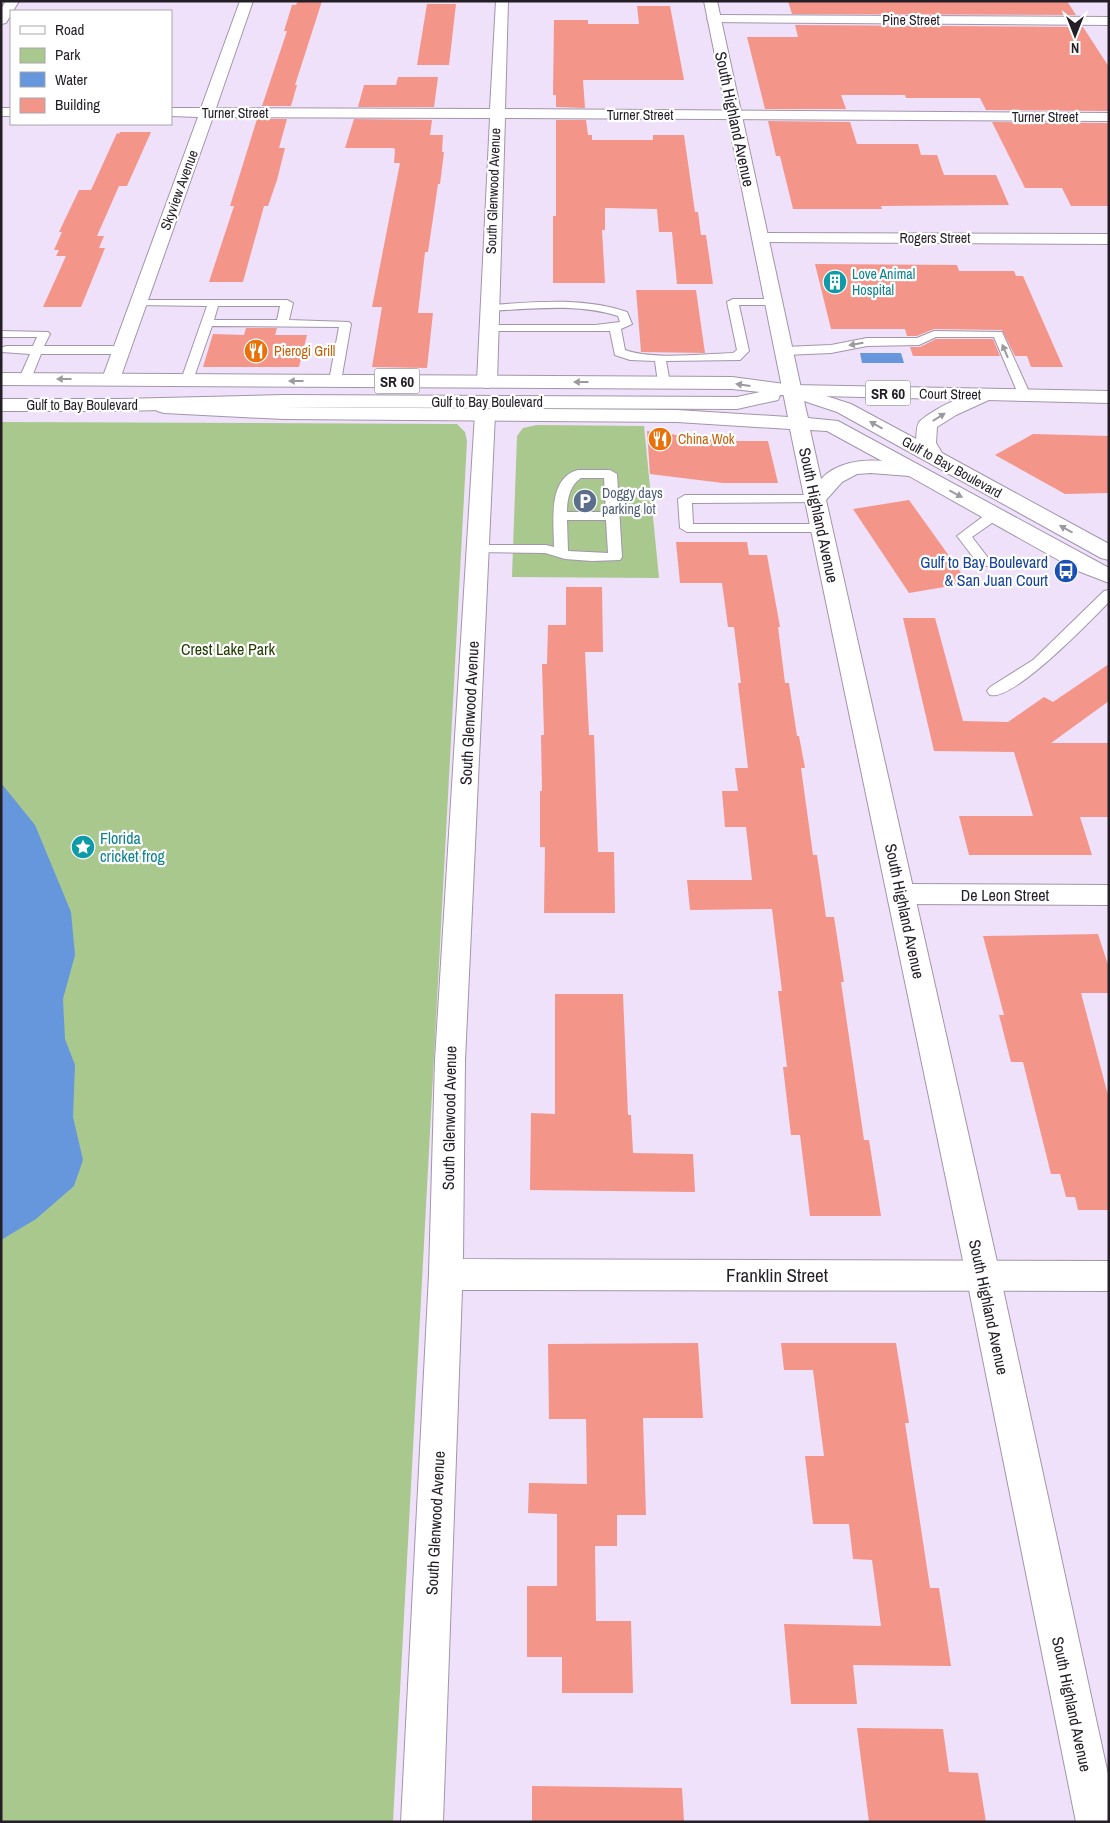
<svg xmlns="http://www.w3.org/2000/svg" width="1110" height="1823" font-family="'Archivo Narrow',sans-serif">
	<rect width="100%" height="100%" fill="#efe1f9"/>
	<path fill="#a8c88e" d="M1,422L457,424L465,432L467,441L393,1822H1Z
		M537,425L644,426L659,578L512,577L517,436L523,428Z"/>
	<path fill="#6697dd" d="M860,353H901L904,363H862Z
		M1,783L35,825L71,912L75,955L63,999L65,1039L75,1065L73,1117L83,1160L74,1186L36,1219L1,1240Z"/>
	<path fill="#f4958a" d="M298,1H322L295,85H297L291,106H262L287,31H284L292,5H296Z
		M788,1H1067L1076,15L792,14Z
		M427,4H456L449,65H417Z
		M637,6H670L684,80H583L585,108L556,107V95H553L554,20H588V24H639Z
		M795,25L1083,27L1109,67V111L986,110L980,98H906L905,95H841L846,109H765L747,37H798Z
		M398,77H438L434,107H358L364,85H396Z
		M257,119H287L279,148H285L277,180L268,206H264L243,282H209L234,206H230Z
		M354,119L432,120L430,135H443L442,152H444L440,184H438L428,252H425L418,313H433L427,368L372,367L382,307H372L400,163H394L395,149L393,148H345Z
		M556,120H586L588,135H592V140H653V135H684L695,212H698L701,235H706L713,284H677L672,232H659L657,209L605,208V230H602L605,283H553V216H556Z
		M768,121L850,122L857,144H918L921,155H937L944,175H996L1009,205L881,206L882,209H793L780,156H776Z
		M992,122L1109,123V206H1071L1062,188H1025Z
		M120,132H151L127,186H119L97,236H104L99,248H105L81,307H43L66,256H56L59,250H54L62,232H59L79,190H91L117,133L119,134Z
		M815,264L957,265L959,271H1014L1016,276H1023L1063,367H1031L1027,356H1015L1002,330L934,329L917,336H907L905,329H831Z
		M636,290H696L705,353L641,352Z
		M246,328H277L275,335H307L299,367H203L213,334L244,335Z
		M936,339H993L1000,356H913L910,347H920Z
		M647,431L722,441H768L778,483H723L650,474Z
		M1033,434L1109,436V493L1065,494L995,455Z
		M909,500L942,546L968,583L909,593L853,509Z
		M676,542H747L749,555H767L780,627H778L785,683H789L797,736H799L805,768H801L813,855H817L826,917H834L844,982H841L864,1140H869L881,1216H810L800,1135H791L783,1067H787L778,991H782L772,909L690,910L687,880H752L746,827H725L722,791H738L735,768H748L738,683H741L734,627H728L722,583H680Z
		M566,587H602L603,652H585L589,735H594L598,852H614L615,913H544L545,847H540V791H542L541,735H544L542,664H547L548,625H566Z
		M903,618H935L963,721L1008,722L1044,697L1053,702L1109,664V701L1051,743H1109V817H1080L1092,855H969L959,816H1033L1014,752L934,751Z
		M1098,934L1109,968V993H1081L1109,1099V1210H1078L1075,1197H1066L1060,1174H1051L1023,1062H1011L999,1015H1004L983,936Z
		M555,994H623L628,1115H631L633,1153L693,1154L695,1192L530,1190L531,1113L555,1114Z
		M698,1343L703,1418H643L646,1515H617V1546H595L596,1621H631L633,1693H562V1657H527V1586H557V1514L528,1513L529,1483L587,1484L586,1419H549L548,1344Z
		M781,1343H896L909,1423H905L930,1588H939L951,1666L853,1665L857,1704H791L784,1624L881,1626L872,1560L853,1559L849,1524H813L805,1456H824L813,1370H784Z
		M857,1728L943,1729L949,1772L978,1773L986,1822H869Z
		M532,1786L682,1788L684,1822H532Z"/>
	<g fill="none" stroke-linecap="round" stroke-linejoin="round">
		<g stroke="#a295ab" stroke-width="2">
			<path id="lane" d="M733,299H774L780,302L774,305H739L749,351L740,360L666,361L670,383L664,387L658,383L655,361L630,360L615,355L610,331H489L483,328L489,325H595L620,322L618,316C577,303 532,309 490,311L484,308L490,305C536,302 583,297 627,312L632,324L621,329L625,350C652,360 703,354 733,353L737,350L727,302Z
				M139,300H287L293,303L289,320L349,322L351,324L341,381L335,385L329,381L339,327L212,326L193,380L191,383H183L181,380L207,306L135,305L133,303ZM218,306H280L277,320H214Z
				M1,331L48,332L50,334L44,346H122L128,350L122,354H41L31,379L25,383L19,379L30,354L2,352L1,348L6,346H33L37,337H1Z
				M934,331L1002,332L1031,396L1029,399L1025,400L1019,396L994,337H936L919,345L867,346L831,353L784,355L778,351L784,347L831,345L867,338H917Z
				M578,470H610L617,474L622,557L620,560L592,561L565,559L545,553L473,552L471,549L473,546L478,545H546L554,547C554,523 547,478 578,470ZM581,478H604L606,512H567C567,499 570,485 581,478ZM567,520H606L608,553L568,551Z
				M685,495H816L821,496L823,499L821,502L692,503L693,524H822L829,528L822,532H687L680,528L678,499Z
				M994,511L1001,515L999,518L972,537L992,563L990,566H980L957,536L989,512Z
				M1109,590V602C1090,621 1014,701 990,695L987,691L990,687L1033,660L1104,591Z"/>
		</g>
		<g stroke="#a295ab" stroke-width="2">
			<path id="street" d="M6,1H19L6,23L1,24V9Z
				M240,1H253L216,108L490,109L496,1H508L505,109L1109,113V121L505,118L497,382L494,386L487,388L480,386L477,382L490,118L213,117L120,379L118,383L111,385L104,383L102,379L198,117L171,116V108H201Z
				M714,15L1109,17V25L709,22L707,19Z
				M1,108H11V116H1Z
				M760,233L1109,234V244L754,242L752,238L754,234Z
				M485,408L492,410L495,414L465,1060L463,1259L1109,1261V1291L462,1290L443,1822H401L429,1274L435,1060L475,414L478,410Z
				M901,884L1109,885V905L901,904L891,901L887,894L891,887Z"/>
		</g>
		<g stroke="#a295ab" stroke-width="2">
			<path id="secondary" d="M704,1H717L801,388L851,404L916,439C917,433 916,425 920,421C932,410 976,387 991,391L994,395L991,399L956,415L937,427L936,443L942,453L1109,544V560L1101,558L837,412L804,401L808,418L838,421L1109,568V583L1078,571L909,476L871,473L857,474L842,482L826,500L1000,1275L1109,1779V1822H1076L966,1275L790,429L677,422L283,419L164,413L157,411L154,407L157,403L164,401L283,407L677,410L788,417ZM810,430L827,431L882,461C860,459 836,463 821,479Z"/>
		</g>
		<g stroke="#a295ab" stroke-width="2">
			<path id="primary" d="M1,373L732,377L792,385L1109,391V403L780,395L778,400L737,409L284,407L120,411H1V399H120L284,395L737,397L760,392L732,389L1,385Z"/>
		</g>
		<use href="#lane" fill="#fff" fill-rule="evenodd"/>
		<use href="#street" fill="#fff" fill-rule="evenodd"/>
		<use href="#secondary" fill="#fff" fill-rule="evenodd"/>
		<use href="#primary" fill="#fff" fill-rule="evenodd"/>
	</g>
	<defs><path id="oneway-solid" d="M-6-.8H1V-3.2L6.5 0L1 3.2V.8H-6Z" transform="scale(1.25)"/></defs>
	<g fill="#9c9a9e">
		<use href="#oneway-solid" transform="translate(856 344) rotate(170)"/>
		<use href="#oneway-solid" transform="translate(1005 351) rotate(-113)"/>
		<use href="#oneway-solid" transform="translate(64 379) rotate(-180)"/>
		<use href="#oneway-solid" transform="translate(296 381) rotate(-180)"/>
		<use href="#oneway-solid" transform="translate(581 382) rotate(-180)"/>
		<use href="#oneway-solid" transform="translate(743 385) rotate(-172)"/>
		<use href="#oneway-solid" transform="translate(939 417) rotate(-32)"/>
		<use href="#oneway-solid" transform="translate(876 425) rotate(-151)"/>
		<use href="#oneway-solid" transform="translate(956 494) rotate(28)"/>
		<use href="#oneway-solid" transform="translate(1066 529) rotate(-151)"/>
	</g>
	<defs>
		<g id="building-disc" transform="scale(1.25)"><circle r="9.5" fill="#0f9aa8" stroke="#fff"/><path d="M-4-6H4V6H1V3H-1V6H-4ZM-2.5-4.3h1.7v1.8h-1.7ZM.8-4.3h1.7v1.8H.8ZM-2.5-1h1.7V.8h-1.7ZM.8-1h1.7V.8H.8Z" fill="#fff"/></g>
		<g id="restaurant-disc" transform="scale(1.25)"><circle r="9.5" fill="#e8710a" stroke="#fff"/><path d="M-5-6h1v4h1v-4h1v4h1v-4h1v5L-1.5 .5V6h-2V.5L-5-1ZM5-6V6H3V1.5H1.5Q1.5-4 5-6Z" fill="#fff"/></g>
		<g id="parking-disc" transform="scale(1.25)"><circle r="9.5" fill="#5c6f8a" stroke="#fff"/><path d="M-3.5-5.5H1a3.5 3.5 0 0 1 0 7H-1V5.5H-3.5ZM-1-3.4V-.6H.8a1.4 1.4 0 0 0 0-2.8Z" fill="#fff"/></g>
		<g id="bus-disc" transform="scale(1.25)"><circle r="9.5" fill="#1a4fb4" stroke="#fff"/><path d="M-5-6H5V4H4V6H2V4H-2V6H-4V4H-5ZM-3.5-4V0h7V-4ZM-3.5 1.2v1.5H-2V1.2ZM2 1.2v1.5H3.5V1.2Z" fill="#fff"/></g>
		<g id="sight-disc" transform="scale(1.25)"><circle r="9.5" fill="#0f9aa8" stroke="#fff"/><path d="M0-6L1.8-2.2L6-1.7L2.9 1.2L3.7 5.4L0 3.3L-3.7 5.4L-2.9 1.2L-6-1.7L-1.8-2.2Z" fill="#fff"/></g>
	</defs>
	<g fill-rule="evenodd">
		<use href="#building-disc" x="835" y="282"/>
		<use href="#restaurant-disc" x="256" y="351"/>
		<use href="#restaurant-disc" x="660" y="439"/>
		<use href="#parking-disc" x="585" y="501"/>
		<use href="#bus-disc" x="1066" y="571"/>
		<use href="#sight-disc" x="83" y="847"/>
	</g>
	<g text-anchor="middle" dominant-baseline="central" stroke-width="4.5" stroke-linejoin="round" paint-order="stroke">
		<g font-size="14" fill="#241f27" stroke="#fff">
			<text x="911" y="20">Pine Street</text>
			<text x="235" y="113">Turner Street</text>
			<text x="640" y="115">Turner Street</text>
			<text x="1045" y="117">Turner Street</text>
			<text transform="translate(179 190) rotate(-70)">Skyview Avenue</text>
			<text transform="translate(493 191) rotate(-88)">South Glenwood Avenue</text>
			<text x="935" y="238">Rogers Street</text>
			<text transform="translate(950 394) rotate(1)">Court Street</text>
			<text x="487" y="402">Gulf to Bay Boulevard</text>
			<text x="82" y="405">Gulf to Bay Boulevard</text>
			<text transform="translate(952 467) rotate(29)">Gulf to Bay Boulevard</text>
		</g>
		<g font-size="14" fill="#0d838f" stroke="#fff" text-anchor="start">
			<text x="852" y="274">Love Animal<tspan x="852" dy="16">Hospital</tspan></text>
		</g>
		<g font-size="14" fill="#c56008" stroke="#fff" text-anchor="start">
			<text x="274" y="351">Pierogi Grill</text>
			<text x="678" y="439">China Wok</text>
		</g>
		<g font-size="14" fill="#4e5e75" stroke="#fff" text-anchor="start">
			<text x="602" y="493">Doggy days<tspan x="602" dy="16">parking lot</tspan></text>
		</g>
		<g fill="#fff" stroke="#666268" stroke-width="1">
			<rect x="374.5" y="368.5" width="45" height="25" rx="4"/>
			<rect x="865.5" y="380.5" width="45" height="25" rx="4"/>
		</g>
		<g font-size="15" font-weight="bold" fill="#241f27">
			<text x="397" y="381">SR 60</text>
			<text x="888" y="393">SR 60</text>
		</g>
		<g font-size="16" fill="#241f27" stroke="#fff">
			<text transform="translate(735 119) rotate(78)">South Highland Avenue</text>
			<text transform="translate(819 515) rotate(78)">South Highland Avenue</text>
			<text transform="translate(469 713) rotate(-87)">South Glenwood Avenue</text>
			<text x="1005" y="895">De Leon Street</text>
			<text transform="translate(905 911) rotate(78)">South Highland Avenue</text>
			<text transform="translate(449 1118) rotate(-89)">South Glenwood Avenue</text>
			<text transform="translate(989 1307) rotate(78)">South Highland Avenue</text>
			<text transform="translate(435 1523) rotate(-87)">South Glenwood Avenue</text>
			<text transform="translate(1072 1704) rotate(78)">South Highland Avenue</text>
		</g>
		<g font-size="16" fill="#164399" stroke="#fff" text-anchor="end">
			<text x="1048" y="562">Gulf to Bay Boulevard<tspan x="1048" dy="18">&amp; San Juan Court</tspan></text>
		</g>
		<g font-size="16" fill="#233d02" stroke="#fff">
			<text x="228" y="649">Crest Lake Park</text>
		</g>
		<g font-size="16" fill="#0d838f" stroke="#fff" text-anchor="start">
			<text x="100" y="838">Florida<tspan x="100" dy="18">cricket frog</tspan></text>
		</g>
		<g font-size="19" fill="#241f27" stroke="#fff">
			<text x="777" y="1275">Franklin Street</text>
		</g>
	</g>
	<rect width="1110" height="1823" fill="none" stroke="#241f27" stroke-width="5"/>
	<rect x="10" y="10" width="162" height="115" fill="#ffffff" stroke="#a7a5a9"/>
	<rect x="20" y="26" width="25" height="8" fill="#ffffff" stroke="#a7a5a9"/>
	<text x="55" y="35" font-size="15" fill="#241f27">Road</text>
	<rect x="20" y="48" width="25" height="15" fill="#a8c88e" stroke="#a7a5a9"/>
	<text x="55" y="60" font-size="15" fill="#241f27">Park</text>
	<rect x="20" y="72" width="25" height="15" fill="#6697dd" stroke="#a7a5a9"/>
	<text x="55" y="85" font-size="15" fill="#241f27">Water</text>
	<rect x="20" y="98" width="25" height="15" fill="#f4958a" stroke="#a7a5a9"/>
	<text x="55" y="110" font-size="15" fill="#241f27">Building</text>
	<g transform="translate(1075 35) rotate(180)" stroke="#ffffff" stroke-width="4" paint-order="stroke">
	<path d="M0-4L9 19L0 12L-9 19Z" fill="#241f27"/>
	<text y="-8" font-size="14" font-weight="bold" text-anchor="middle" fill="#241f27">N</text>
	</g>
</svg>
